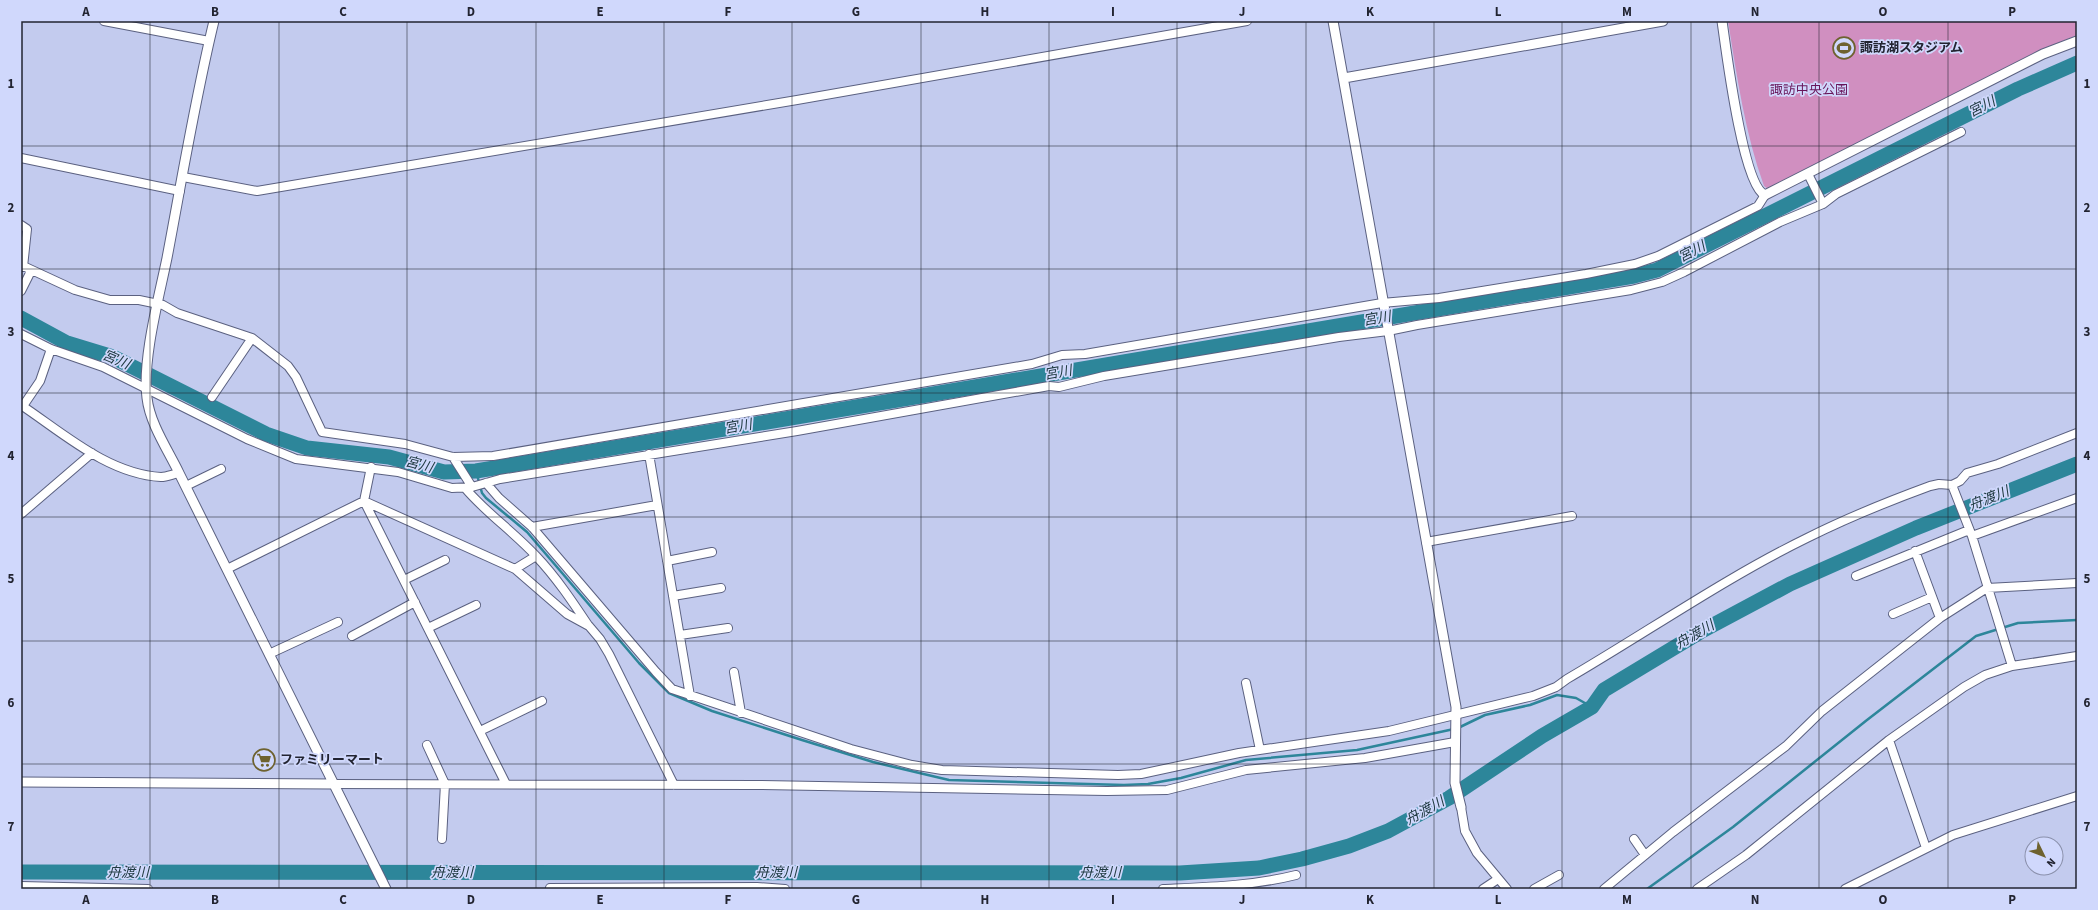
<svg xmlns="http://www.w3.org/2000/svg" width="2098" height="910" font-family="'Source Sans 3','Noto Sans JP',sans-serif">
	<rect width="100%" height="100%" fill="#c3cbee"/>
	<path fill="#d08fc0" d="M1728,21H2077V35L2034,53L1768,189L1764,186C1745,133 1737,77 1728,21Z"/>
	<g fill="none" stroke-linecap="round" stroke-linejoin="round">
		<path stroke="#2d869a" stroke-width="2.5" d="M476,471L482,493L486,498L527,532L639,663L669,693L712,711L802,740L873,762L949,780L1124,785L1148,784L1181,778L1246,760L1357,750L1454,729
			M1458,728L1485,715L1530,705L1557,695L1576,698L1592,707
			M1647,889L1733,827L1867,720L1976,636L2018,623L2077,620"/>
		<path stroke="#2d869a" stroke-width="15" d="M21,318L67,343L113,357L266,434L307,448L389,457L444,472L476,471L1634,276L1657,270L2018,89L2077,63
			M21,872L1180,873L1259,868L1302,859L1349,846L1388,831L1449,798L1542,736L1592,707L1604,690L1700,632L1790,584L1916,528L2077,464"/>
		<g stroke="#5b6180" stroke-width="10">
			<path id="minor" d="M104,21L209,41
				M21,158L180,191
				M1808,174L1823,204
				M183,177L257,191L797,100L1247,21
				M21,225L27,229L23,267
				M21,265L75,290L110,300H139L163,305L177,313L252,338L288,366L296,377L322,432L405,444L453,457L493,456L1032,364L1062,355L1085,354L1382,303L1439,298L1586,274L1635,264L1658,256L1758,206L1765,195
				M21,291L31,271
				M21,334L51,349L103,367L247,439L296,459L398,472L452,488L472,487L500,479L797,431L1049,386L1059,387L1104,376L1339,337L1388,331L1417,325L1631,290L1662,282L1684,272L1780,222L1823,204L1836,194L1961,132
				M212,397L252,338
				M21,405C63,433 108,474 161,477C167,477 173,474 179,473
				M23,406L40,381L51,349
				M649,454L690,696
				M453,457L472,487
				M371,467L364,501L506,784
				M486,483L499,498L532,527L656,672L672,689L851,749L912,765L942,770L1118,775L1141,774L1239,753L1389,731L1533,696L1556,687L1567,679C1646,633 1725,578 1807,538C1847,518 1889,501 1930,486L1939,484L1952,485L1960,481L1967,473L1998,464L2077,433
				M1952,485L1972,536L2012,666
				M186,486L221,469
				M465,488C486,513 514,532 536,556C556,577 572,601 588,625
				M364,501L515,569L567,614L589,626L600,639L609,654L674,785
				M21,514L92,453
				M532,527L657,505
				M1972,536L2077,498
				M1426,542L1572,516
				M1915,551L1940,618
				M667,561L712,552
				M227,569L364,501
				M515,569L536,556
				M1856,576L1969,530
				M404,580L445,560
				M673,596L721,588
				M1893,614L1932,597
				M428,628L476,605
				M680,635L728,628
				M352,636L415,602
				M269,654L338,622
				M734,672L741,713
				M1246,683L1260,750
				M480,731L542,701
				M1889,740L1926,848
				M427,745L445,784L442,839
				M333,784L757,785L1107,791L1167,790L1246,770L1365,758L1455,742
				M1461,807L1465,831L1477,853L1507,889
				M1634,839L1645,855
				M21,886L148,889
				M550,888L757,887L785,889
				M1163,889C1208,887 1252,886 1296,875
				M1483,889L1498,879
				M1534,889L1559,875
				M1604,889L1673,832L1786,746L1822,711L1940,618L1987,588L2077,583
				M1697,889L1746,855L1889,740L1964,687L1985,675L2012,666L2077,656
				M1845,889L1953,835L2077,796"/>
		</g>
		<g stroke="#5b6180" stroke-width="11">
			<path id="tertiary" d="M214,21C195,99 182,179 167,258C159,297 142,360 147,398C150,424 168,450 179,473L386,889
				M1333,21L1456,707L1455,783L1461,807
				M1722,21C1726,49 1743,186 1765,195L2043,54L2077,41
				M1344,78L1663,21
				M21,782L333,784"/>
		</g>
		<use href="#minor" stroke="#fff" stroke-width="8"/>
		<use href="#tertiary" stroke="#fff" stroke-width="9"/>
	</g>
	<path fill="none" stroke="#222431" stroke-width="1" stroke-opacity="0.55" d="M150,21V889M279,21V889M407,21V889M536,21V889M664,21V889M792,21V889M921,21V889M1049,21V889M1177,21V889M1306,21V889M1434,21V889M1562,21V889M1691,21V889M1819,21V889M1948,21V889M21,146H2077M21,269H2077M21,393H2077M21,517H2077M21,641H2077M21,764H2077"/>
	<defs>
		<g id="stadium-ring" transform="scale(1.15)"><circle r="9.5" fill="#d0d8fc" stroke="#6e622f" stroke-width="1.5"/><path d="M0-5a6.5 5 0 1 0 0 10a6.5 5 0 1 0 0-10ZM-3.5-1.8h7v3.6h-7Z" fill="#6e622f"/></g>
		<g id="supermarket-ring" transform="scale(1.15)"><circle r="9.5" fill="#d0d8fc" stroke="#6e622f" stroke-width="1.5"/><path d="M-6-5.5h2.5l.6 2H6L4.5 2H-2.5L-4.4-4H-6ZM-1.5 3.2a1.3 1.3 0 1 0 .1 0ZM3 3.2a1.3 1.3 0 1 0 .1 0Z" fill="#6e622f"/></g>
	</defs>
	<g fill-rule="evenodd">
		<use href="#stadium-ring" x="1844" y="48"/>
		<use href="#supermarket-ring" x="264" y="760"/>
	</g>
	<g text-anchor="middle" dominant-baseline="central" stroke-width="3.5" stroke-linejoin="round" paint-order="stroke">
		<g font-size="13" font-weight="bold" fill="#222431" stroke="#d0d8fc" text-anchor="start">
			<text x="1860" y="48">諏訪湖スタジアム</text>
			<text x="280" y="760">ファミリーマート</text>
		</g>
		<g font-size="13" fill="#68155a" stroke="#d0d8fc">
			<text x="1809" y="90">諏訪中央公園</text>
		</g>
		<g font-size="14" font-style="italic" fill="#203b42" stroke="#d0d8fc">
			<text transform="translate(1982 107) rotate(-27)">宮川</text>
			<text transform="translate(1692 252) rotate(-27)">宮川</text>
			<text transform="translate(1377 319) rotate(-10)">宮川</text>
			<text transform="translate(116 360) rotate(23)">宮川</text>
			<text transform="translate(1058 373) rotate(-10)">宮川</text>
			<text transform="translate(738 427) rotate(-10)">宮川</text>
			<text transform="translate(419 465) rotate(15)">宮川</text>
			<text transform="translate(1989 499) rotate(-22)">舟渡川</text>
			<text transform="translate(1695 635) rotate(-30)">舟渡川</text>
			<text transform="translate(1425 811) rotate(-29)">舟渡川</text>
			<text x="128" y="873">舟渡川</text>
			<text x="452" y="873">舟渡川</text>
			<text x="776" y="873">舟渡川</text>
			<text x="1100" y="873">舟渡川</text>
		</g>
	</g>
	<rect width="2098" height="910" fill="none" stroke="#d0d8fc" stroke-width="44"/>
	<g transform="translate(2044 856) rotate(133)"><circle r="19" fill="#d0d8fc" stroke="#8a90ab"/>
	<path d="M0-3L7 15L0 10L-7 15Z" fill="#6e622f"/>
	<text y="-6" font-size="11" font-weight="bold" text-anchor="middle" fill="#222431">N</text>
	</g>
	<rect x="22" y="22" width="2054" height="866" fill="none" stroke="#222431" stroke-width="1.5"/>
	<g font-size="13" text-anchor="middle" font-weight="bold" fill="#222431">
		<text x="86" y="16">A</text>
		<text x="215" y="16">B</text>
		<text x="343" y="16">C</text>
		<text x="471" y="16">D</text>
		<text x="600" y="16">E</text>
		<text x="728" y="16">F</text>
		<text x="856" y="16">G</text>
		<text x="985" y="16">H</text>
		<text x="1113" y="16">I</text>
		<text x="1242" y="16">J</text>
		<text x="1370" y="16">K</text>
		<text x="1498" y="16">L</text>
		<text x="1627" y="16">M</text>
		<text x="1755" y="16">N</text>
		<text x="1883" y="16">O</text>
		<text x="2012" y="16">P</text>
		<text x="11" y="88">1</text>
		<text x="2087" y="88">1</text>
		<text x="11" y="212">2</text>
		<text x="2087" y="212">2</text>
		<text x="11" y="336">3</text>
		<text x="2087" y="336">3</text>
		<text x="11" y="460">4</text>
		<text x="2087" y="460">4</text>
		<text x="11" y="583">5</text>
		<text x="2087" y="583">5</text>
		<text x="11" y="707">6</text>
		<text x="2087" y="707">6</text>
		<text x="11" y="831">7</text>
		<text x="2087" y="831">7</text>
		<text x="86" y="904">A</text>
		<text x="215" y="904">B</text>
		<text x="343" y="904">C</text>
		<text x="471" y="904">D</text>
		<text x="600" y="904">E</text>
		<text x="728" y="904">F</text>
		<text x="856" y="904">G</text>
		<text x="985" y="904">H</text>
		<text x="1113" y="904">I</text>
		<text x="1242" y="904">J</text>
		<text x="1370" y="904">K</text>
		<text x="1498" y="904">L</text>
		<text x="1627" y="904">M</text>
		<text x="1755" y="904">N</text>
		<text x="1883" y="904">O</text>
		<text x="2012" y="904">P</text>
	</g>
</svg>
